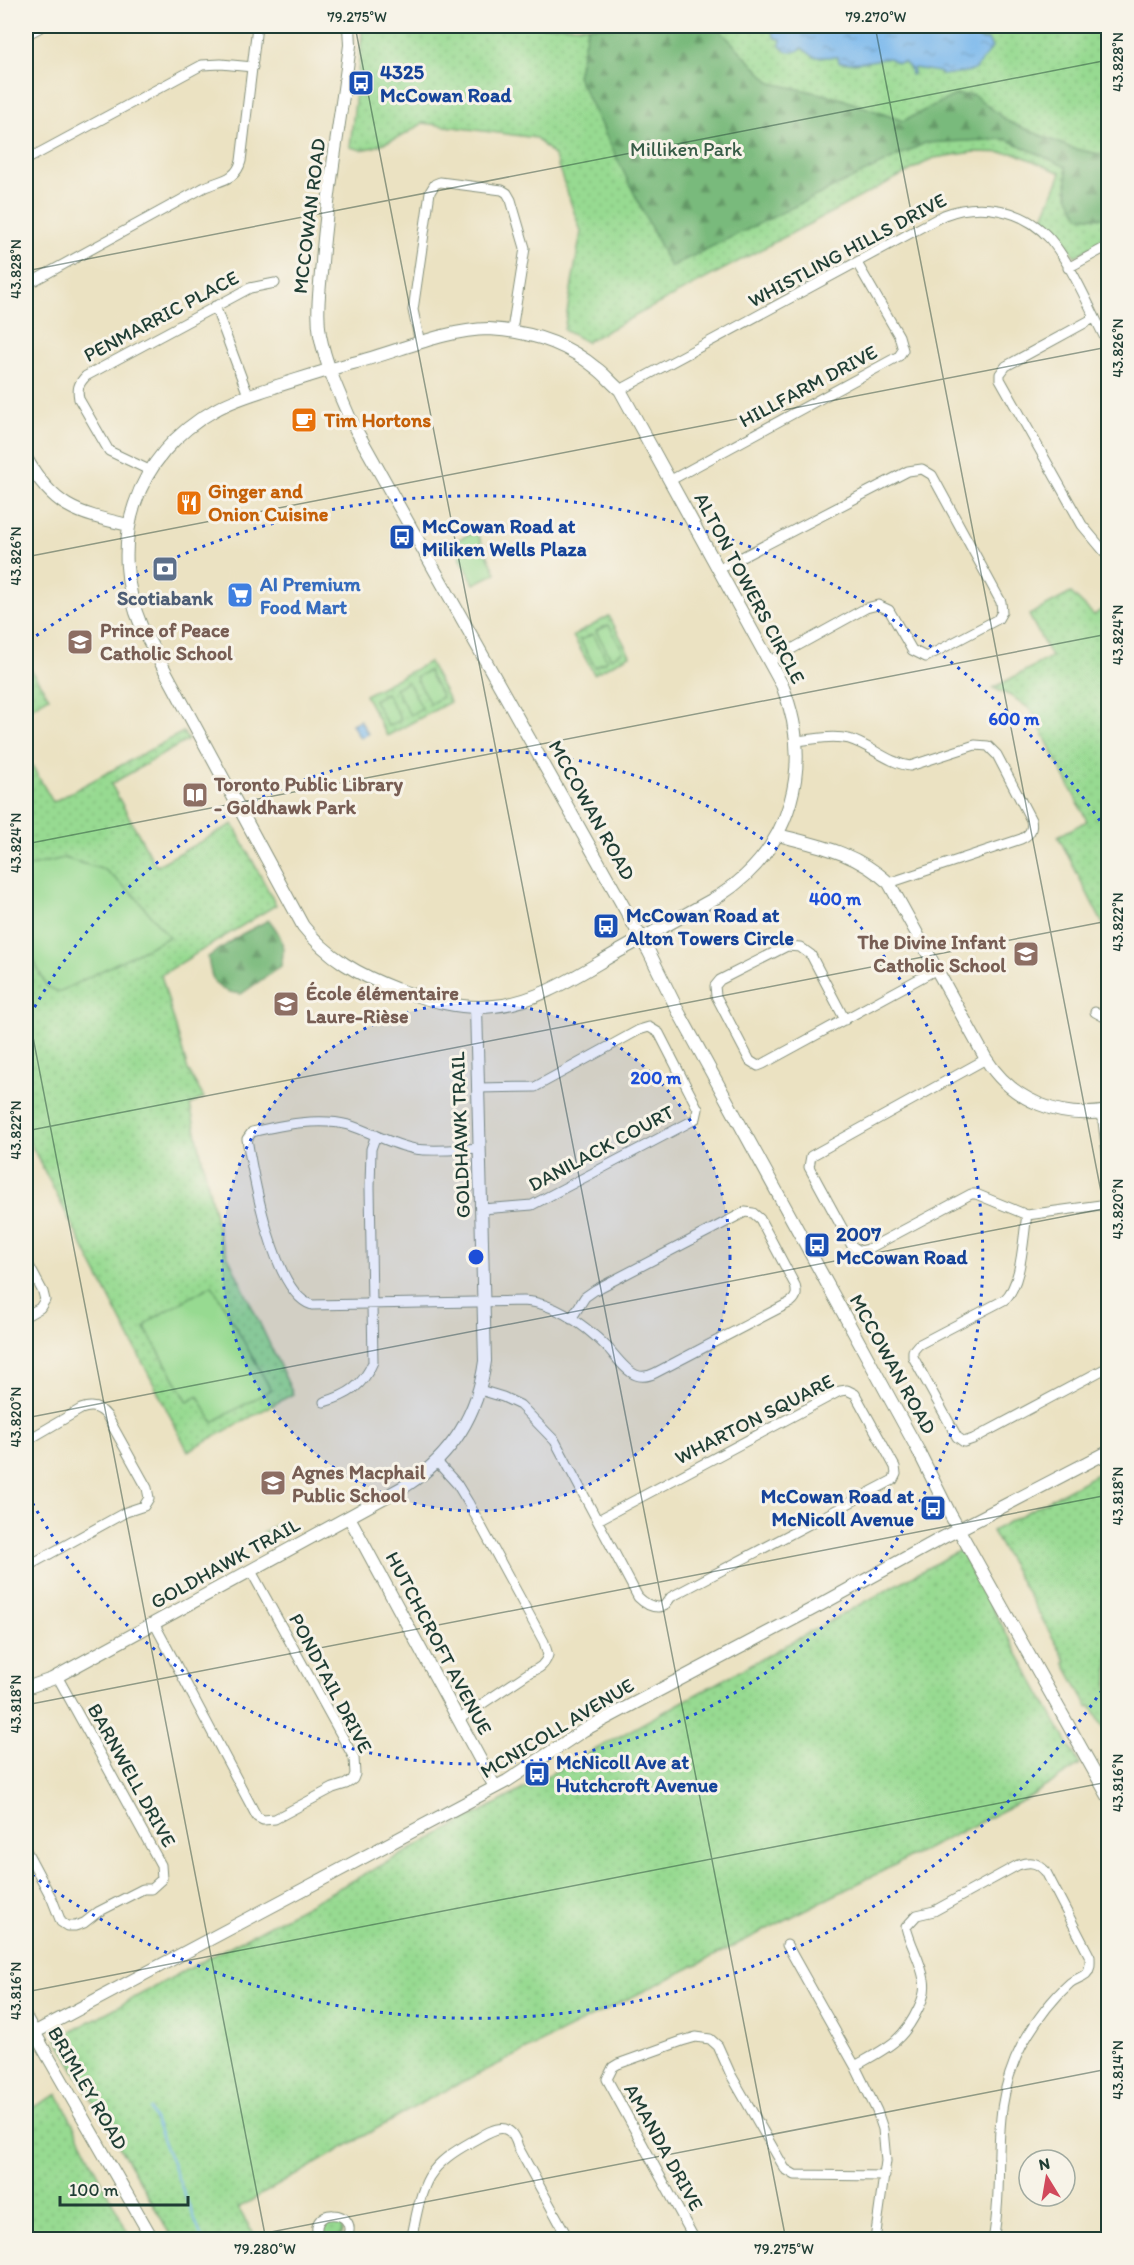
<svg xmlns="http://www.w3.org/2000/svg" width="1134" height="2265" font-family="Itim,sans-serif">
	<defs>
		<pattern id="grass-dots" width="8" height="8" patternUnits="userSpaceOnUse" patternTransform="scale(1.5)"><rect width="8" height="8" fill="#97da91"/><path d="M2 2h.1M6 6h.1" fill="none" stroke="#82bc7e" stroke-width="1.8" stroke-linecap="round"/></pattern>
		<pattern id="forest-firs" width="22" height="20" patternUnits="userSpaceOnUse" patternTransform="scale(1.5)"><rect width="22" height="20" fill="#79ba7b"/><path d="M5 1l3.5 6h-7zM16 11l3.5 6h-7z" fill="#639866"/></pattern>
		<pattern id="water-ripples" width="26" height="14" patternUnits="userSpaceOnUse" patternTransform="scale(1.5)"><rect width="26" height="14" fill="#79b8ed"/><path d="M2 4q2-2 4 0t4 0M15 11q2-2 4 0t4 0" fill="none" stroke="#6397c1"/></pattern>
	</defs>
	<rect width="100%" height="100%" fill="#f7f3e8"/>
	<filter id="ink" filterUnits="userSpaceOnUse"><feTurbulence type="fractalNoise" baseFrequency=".0167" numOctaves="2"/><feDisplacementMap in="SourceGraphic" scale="12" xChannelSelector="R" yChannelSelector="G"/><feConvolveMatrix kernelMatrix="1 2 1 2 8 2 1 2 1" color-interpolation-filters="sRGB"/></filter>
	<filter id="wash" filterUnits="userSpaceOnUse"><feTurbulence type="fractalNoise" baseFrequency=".008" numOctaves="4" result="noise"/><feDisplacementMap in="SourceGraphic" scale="24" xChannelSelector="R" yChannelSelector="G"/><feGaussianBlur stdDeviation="1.35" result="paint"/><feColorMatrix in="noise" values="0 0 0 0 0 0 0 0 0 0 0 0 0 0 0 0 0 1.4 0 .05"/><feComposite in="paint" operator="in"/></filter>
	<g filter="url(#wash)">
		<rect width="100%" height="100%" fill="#ebe2c2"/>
		<path fill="url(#grass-dots)" stroke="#5b8c62" stroke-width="1.5" d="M363,26H1108V239L1075,256L1056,229L1043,217L1061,173L1015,153L974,152L934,158L586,342L564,330L581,232L555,157L536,138L423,123L404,135L374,147L362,150L350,147Z
			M1071,593L1094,615L1108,605V934L1058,836L1087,821L1031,710L1013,697L993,688L1051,657L1029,615Z
			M609,616L630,655L594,674L573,636Z
			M429,662L450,702L387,736L365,695Z
			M26,663L49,697L26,711Z
			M183,732L188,740L111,784L156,866L233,824L276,905L161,975L188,1070L204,1098L190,1105L220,1239L293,1394L188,1451L26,1135V755L53,802Z
			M1108,1468V1736L1091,1706L1088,1707L1064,1662L1066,1661L992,1531Z
			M280,1523V1533L268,1541L263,1532Z
			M960,1550L1080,1765L1024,1800L425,2101L238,2208L257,2239H173L57,2039L494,1805Z
			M58,2094L131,2239H26V2111Z
			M322 2230a10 10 0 1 1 20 0a10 10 0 1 1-20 0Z"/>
		<path fill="url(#forest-firs)" stroke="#4c7c58" stroke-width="1.5" d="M588,26L717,27L771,83L836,97L903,121L955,95H974L1009,122L1071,148L1099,154L1108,160V214L1102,218L1079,216L1068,195L1066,167L1006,139L925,143L670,267L577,76Z
			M269,920C282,936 286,946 281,966L241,994C214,991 211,981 208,957L242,934Z"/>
		<path fill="#97da91" stroke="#5b8c62" stroke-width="1.5" d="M476,531L496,573L474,584L453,542Z
			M609,625L623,651L611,658L596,631Z
			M593,634L607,660L595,667L580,640Z
			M428,671L442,697L430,704L416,677Z
			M408,682L422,708L410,715L395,688Z
			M386,693L401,720L388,726L374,700Z
			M64,858L105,870L134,895L169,937L59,992L47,987L26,945V867Z
			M212,1285L271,1390L213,1422L198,1396L188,1402L145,1328L148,1323L154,1318Z"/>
		<path fill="url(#water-ripples)" stroke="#4c7a90" stroke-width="1.5" d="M769,26H975V35L981,40H988L992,48L975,69L972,71L943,75L938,72L915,68L913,69V74L911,75L910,68L904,62L897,63L889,58C871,61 855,64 839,62L838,57H814L802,48C795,54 786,53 780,46L781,39L775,38Z
			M360,720L368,734L360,738L352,724Z"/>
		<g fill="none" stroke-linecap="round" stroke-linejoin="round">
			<path stroke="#79b8ed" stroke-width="2" d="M150,2109L203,2240"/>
		</g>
	</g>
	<g filter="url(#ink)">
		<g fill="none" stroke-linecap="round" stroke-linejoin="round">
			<g stroke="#85907b" stroke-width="11">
				<path id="street" d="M26,35L43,26
					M26,160L202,65L221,64L253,67
					M1068,268L1108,246
					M26,285L203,188C219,180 236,181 241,161L257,26
					M215,306L248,395
					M1094,318L1006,366L1000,374V379L1082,525L1108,556
					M420,343L413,310L430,192L435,184L440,182L502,190L507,193L511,200L525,248L512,330
					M620,390L944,215C980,201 1024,209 1050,239C1072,265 1092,313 1108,344
					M149,470L109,451L79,399C77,389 78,384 86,376L250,288L275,283
					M671,480L899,356L903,350L899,336L857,263
					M719,569L908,471L922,469L932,475L1001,602L1002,612L998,619L926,657L912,650L889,610L878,605L866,608L770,661
					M797,741C814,739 833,735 849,739C870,745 888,763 910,766L975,745L988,746L997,755L1031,820C1033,829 1030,835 1021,839L889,883
					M1095,1012L1108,1019
					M845,1020L811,955L800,947L787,946L720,980L715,986L716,996L750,1061L758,1066L763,1064L937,969
					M986,1059L811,1156L809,1167L852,1246L860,1251L868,1249L971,1194H976L1027,1215L1108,1204
					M478,1088L535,1087L639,1030L649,1027L659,1033L698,1109L696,1118L692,1121L532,1205L482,1209
					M1102,1113L1108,1162
					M480,1148C459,1149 435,1152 415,1149C392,1145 371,1132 349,1125C318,1117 282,1125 252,1132L247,1139C253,1175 274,1294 312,1305L524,1301C556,1303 587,1327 609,1349C616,1357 626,1371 636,1375C643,1378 649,1376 655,1373L791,1302C797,1297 797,1293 795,1285L760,1219L753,1213L745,1212L595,1290L585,1297L571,1319
					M1027,1215C1023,1237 1022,1286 1004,1300L918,1345L913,1351V1357L957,1437L964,1442L973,1439L1108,1367
					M26,1260L43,1292L45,1300L40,1308L26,1316
					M480,1390L503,1397L520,1405L555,1441L638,1597C645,1604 654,1609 664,1606L671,1597L893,1480L896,1474L895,1467L855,1394L847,1390L840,1391L598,1520
					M324,1402C348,1395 363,1386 373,1362L370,1187L371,1149L376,1135
					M26,1441L81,1409C92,1405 100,1407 107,1416L147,1488L149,1498L144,1506L126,1512L26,1567
					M437,1462L457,1484L468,1502L544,1642L548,1655C545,1665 539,1669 530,1672L458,1720
					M154,1623L257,1817L263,1820L275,1819L333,1788L346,1784L353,1779L355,1774L354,1758L251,1571
					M26,1850L52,1899L61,1922L67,1926H75L84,1923L98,1912L143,1889H151L162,1879L161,1865L57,1676
					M787,1945L855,2066L877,2111L883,2129L886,2161L875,2240
					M855,2066C887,2048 903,2042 919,2007C923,1999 926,1990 924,1980C921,1961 910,1945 906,1927L917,1915L934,1911L1018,1865C1031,1861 1037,1862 1046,1872L1090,1957C1090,1963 1091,1969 1086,1974C1081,1978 1075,1979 1070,1983C1050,2001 1035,2022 1022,2045C987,2112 1006,2171 993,2240
					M320,2240C303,2206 363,2207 346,2240
					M411,2240C416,2219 419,2195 429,2177C439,2161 455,2151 471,2142C490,2132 509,2115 518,2147L569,2240
					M695,2240L607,2079L613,2067L618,2064L682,2041L696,2037L710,2039L718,2046L731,2075L785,2169L795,2175L885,2176
					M1104,2240L1108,2147"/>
			</g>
			<g stroke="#85907b" stroke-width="14">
				<path id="secondary" d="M349,26L350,45C341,117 327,190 322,262C320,286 316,312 320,335C326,366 339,393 351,421L649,952L678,1011L918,1450L950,1514L1108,1796
					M489,329C528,331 565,342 596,368C605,374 611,383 620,390L782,685C814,764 793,848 719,896C687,914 655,931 623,949C583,971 541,1002 494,1006C461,1010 428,1000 396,989C359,975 328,958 303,926L142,628C106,544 134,455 215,410C234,399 254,394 274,387C300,379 326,370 353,363C398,352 442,330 489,329Z
					M26,458C53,507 76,513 128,525
					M778,835C820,846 855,852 889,883L986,1059C1012,1101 1061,1120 1108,1111
					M349,1517L495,1787
					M26,1688L52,1679L407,1485C451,1456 478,1414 485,1361L476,1007
					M26,2018L153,2240
					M26,2037L507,1781L584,1730L822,1604L942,1538L1108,1452"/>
			</g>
			<use href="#street" stroke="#fff" stroke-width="9"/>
			<use href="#secondary" stroke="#fff" stroke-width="12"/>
		</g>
	</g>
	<path fill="none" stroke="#1f3d34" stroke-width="1.5" stroke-opacity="0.45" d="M355,26L786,2240M875,26L1108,1228M26,271L1108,60M26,557L1108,347M26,844L1108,634M26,1001L266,2240M26,1131L1108,921M26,1418L1108,1208M26,1705L1108,1495M26,1992L1108,1782M230,2240L1108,2069"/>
	<circle cx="476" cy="1257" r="254" fill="#1d4ed8" fill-opacity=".12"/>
	<g fill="none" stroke="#1d4ed8" stroke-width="3" stroke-dasharray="3 6">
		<circle cx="476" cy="1257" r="254"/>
		<path d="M26 1023A507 507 0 1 1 26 1491"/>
		<path d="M1107 1683A761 761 0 0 1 29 1873M29 641A761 761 0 0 1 1107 831"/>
	</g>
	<defs>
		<g id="bus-square" transform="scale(1.35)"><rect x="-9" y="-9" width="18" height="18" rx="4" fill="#1a4fb4" stroke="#f7f3e8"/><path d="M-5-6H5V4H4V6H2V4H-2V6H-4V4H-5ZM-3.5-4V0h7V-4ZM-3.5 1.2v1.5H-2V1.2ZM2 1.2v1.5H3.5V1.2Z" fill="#fff"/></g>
		<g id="cafe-square" transform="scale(1.35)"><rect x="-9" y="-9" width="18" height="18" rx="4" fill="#e8710a" stroke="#f7f3e8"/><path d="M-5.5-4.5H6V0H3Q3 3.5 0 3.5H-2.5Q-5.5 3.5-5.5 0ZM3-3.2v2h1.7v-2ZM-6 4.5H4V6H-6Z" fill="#fff"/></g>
		<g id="restaurant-square" transform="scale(1.35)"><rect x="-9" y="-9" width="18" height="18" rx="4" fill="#e8710a" stroke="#f7f3e8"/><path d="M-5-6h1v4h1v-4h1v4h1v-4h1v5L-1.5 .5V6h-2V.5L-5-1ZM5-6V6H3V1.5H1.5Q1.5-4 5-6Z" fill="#fff"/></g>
		<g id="bank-square" transform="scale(1.35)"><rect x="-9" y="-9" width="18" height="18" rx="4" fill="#5c6f8a" stroke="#f7f3e8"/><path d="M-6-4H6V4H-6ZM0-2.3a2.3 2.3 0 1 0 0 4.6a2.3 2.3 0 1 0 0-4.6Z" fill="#fff"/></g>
		<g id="supermarket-square" transform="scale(1.35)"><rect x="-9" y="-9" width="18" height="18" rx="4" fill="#3f7fe0" stroke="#f7f3e8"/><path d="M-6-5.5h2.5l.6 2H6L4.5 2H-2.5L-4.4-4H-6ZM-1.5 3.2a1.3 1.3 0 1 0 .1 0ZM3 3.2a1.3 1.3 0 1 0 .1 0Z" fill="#fff"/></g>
		<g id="school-square" transform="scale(1.35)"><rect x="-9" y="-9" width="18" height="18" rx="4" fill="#8d6e63" stroke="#f7f3e8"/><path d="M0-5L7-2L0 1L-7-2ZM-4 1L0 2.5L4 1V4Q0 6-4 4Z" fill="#fff"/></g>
		<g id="library-square" transform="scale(1.35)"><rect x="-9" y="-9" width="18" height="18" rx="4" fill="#8d6e63" stroke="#f7f3e8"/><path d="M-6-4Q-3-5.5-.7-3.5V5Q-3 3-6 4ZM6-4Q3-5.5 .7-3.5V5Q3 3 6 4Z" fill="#fff"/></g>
	</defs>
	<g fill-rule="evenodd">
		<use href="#bus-square" x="361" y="83"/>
		<use href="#cafe-square" x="304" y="420"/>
		<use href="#restaurant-square" x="189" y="503"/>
		<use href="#bus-square" x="402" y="537"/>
		<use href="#bank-square" x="165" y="569"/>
		<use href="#supermarket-square" x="240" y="595"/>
		<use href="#school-square" x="80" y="642"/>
		<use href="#library-square" x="195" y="795"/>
		<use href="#bus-square" x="606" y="926"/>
		<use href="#school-square" x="1026" y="954"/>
		<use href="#school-square" x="286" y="1004"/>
		<use href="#bus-square" x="817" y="1245"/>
		<use href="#school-square" x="273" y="1483"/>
		<use href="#bus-square" x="933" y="1508"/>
		<use href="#bus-square" x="537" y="1774"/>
	</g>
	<g text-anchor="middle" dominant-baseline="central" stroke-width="6" stroke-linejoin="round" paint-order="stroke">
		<g font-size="20" font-weight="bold" fill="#164399" stroke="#f7f3e8" text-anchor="start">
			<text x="380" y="72">4325<tspan x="380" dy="23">McCowan Road</tspan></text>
			<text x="422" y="526">McCowan Road at<tspan x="422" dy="23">Miliken Wells Plaza</tspan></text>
			<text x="626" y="915">McCowan Road at<tspan x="626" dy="23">Alton Towers Circle</tspan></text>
			<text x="836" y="1234">2007<tspan x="836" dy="23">McCowan Road</tspan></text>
			<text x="914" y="1496" text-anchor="end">McCowan Road at<tspan x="914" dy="23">McNicoll Avenue</tspan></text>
			<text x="556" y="1762">McNicoll Ave at<tspan x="556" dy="23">Hutchcroft Avenue</tspan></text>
		</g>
		<g font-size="20" fill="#375c47" stroke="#f7f3e8">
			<text x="686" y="149">Milliken Park</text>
		</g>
		<g font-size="20" fill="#1f3d34" stroke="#f7f3e8">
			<text transform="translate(309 216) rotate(-83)">MCCOWAN ROAD</text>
			<text transform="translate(847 250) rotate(-28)">WHISTLING HILLS DRIVE</text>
			<text transform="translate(161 316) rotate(-28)">PENMARRIC PLACE</text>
			<text transform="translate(808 386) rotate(-28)">HILLFARM DRIVE</text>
			<text transform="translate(750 588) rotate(62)">ALTON TOWERS CIRCLE</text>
			<text transform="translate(592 810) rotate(61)">MCCOWAN ROAD</text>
			<text transform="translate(460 1135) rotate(-92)">GOLDHAWK TRAIL</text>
			<text transform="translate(601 1148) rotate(-28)">DANILACK COURT</text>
			<text transform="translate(893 1364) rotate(61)">MCCOWAN ROAD</text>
			<text transform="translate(754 1419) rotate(-27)">WHARTON SQUARE</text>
			<text transform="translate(225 1563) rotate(-29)">GOLDHAWK TRAIL</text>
			<text transform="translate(439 1643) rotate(62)">HUTCHCROFT AVENUE</text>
			<text transform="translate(331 1683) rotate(62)">PONDTAIL DRIVE</text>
			<text transform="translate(557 1728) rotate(-31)">MCNICOLL AVENUE</text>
			<text transform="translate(132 1775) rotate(61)">BARNWELL DRIVE</text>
			<text transform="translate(88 2088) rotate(60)">BRIMLEY ROAD</text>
			<text transform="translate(664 2147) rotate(61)">AMANDA DRIVE</text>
		</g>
		<g font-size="20" font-weight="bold" fill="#c56008" stroke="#f7f3e8" text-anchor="start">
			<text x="324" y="420">Tim Hortons</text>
			<text x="208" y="491">Ginger and<tspan x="208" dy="23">Onion Cuisine</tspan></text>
		</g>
		<g font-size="20" font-weight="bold" fill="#366cbe" stroke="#f7f3e8" text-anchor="start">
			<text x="260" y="584">AI Premium<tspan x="260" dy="23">Food Mart</tspan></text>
		</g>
		<g font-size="20" font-weight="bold" fill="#4e5e75" stroke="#f7f3e8">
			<text x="165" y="598">Scotiabank</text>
		</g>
		<g font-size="20" font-weight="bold" fill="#785e54" stroke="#f7f3e8" text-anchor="start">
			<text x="100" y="630">Prince of Peace<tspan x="100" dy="23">Catholic School</tspan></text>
			<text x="214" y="784">Toronto Public Library<tspan x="214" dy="23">- Goldhawk Park</tspan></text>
			<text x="1006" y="942" text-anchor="end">The Divine Infant<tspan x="1006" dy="23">Catholic School</tspan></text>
			<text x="306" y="993">École élémentaire<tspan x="306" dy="23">Laure-Rièse</tspan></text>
			<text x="292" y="1472">Agnes Macphail<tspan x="292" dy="23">Public School</tspan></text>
		</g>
	</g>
	<circle cx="476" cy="1257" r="9" fill="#1d4ed8" stroke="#f7f3e8" stroke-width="3"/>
	<g font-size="18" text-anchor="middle" font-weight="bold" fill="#1d4ed8" stroke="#f7f3e8" stroke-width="6" stroke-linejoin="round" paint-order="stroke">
		<text x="1014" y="725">600 m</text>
		<text x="835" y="905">400 m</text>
		<text x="656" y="1084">200 m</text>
	</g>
	<rect width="1134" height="2265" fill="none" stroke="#f7f3e8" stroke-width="66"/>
	<g transform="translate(1047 2178) rotate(349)"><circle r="28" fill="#f7f3e8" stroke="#a1aaa0" stroke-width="1.5"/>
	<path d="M0-4.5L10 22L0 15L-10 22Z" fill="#d1495b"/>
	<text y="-9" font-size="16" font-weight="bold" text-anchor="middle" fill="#1f3d34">N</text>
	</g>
	<path d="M60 2196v9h128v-9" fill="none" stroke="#1f3d34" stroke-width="3"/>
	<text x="69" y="2196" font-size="18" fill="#1f3d34" stroke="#f7f3e8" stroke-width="4.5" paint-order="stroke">100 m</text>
	<rect x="33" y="33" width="1068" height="2199" fill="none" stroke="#1f3d34" stroke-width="2"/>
	<g font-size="15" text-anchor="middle" fill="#1f3d34">
		<text x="357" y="22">79.275°W</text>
		<text x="876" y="22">79.270°W</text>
		<text transform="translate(1118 62) rotate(-90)" y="5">43.828°N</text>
		<text transform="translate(16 269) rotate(-90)" y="5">43.828°N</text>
		<text transform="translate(1118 348) rotate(-90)" y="5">43.826°N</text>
		<text transform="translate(16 556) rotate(-90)" y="5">43.826°N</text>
		<text transform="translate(1118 635) rotate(-90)" y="5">43.824°N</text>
		<text transform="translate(16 843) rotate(-90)" y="5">43.824°N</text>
		<text transform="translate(1118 922) rotate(-90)" y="5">43.822°N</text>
		<text transform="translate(16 1130) rotate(-90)" y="5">43.822°N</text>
		<text transform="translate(1118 1209) rotate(-90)" y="5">43.820°N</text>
		<text transform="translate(16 1417) rotate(-90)" y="5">43.820°N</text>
		<text transform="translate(1118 1496) rotate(-90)" y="5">43.818°N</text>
		<text transform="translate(16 1704) rotate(-90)" y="5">43.818°N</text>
		<text transform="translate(1118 1783) rotate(-90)" y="5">43.816°N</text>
		<text transform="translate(16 1991) rotate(-90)" y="5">43.816°N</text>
		<text transform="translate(1118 2070) rotate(-90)" y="5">43.814°N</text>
		<text x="265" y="2254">79.280°W</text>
		<text x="784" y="2254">79.275°W</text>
	</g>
</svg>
